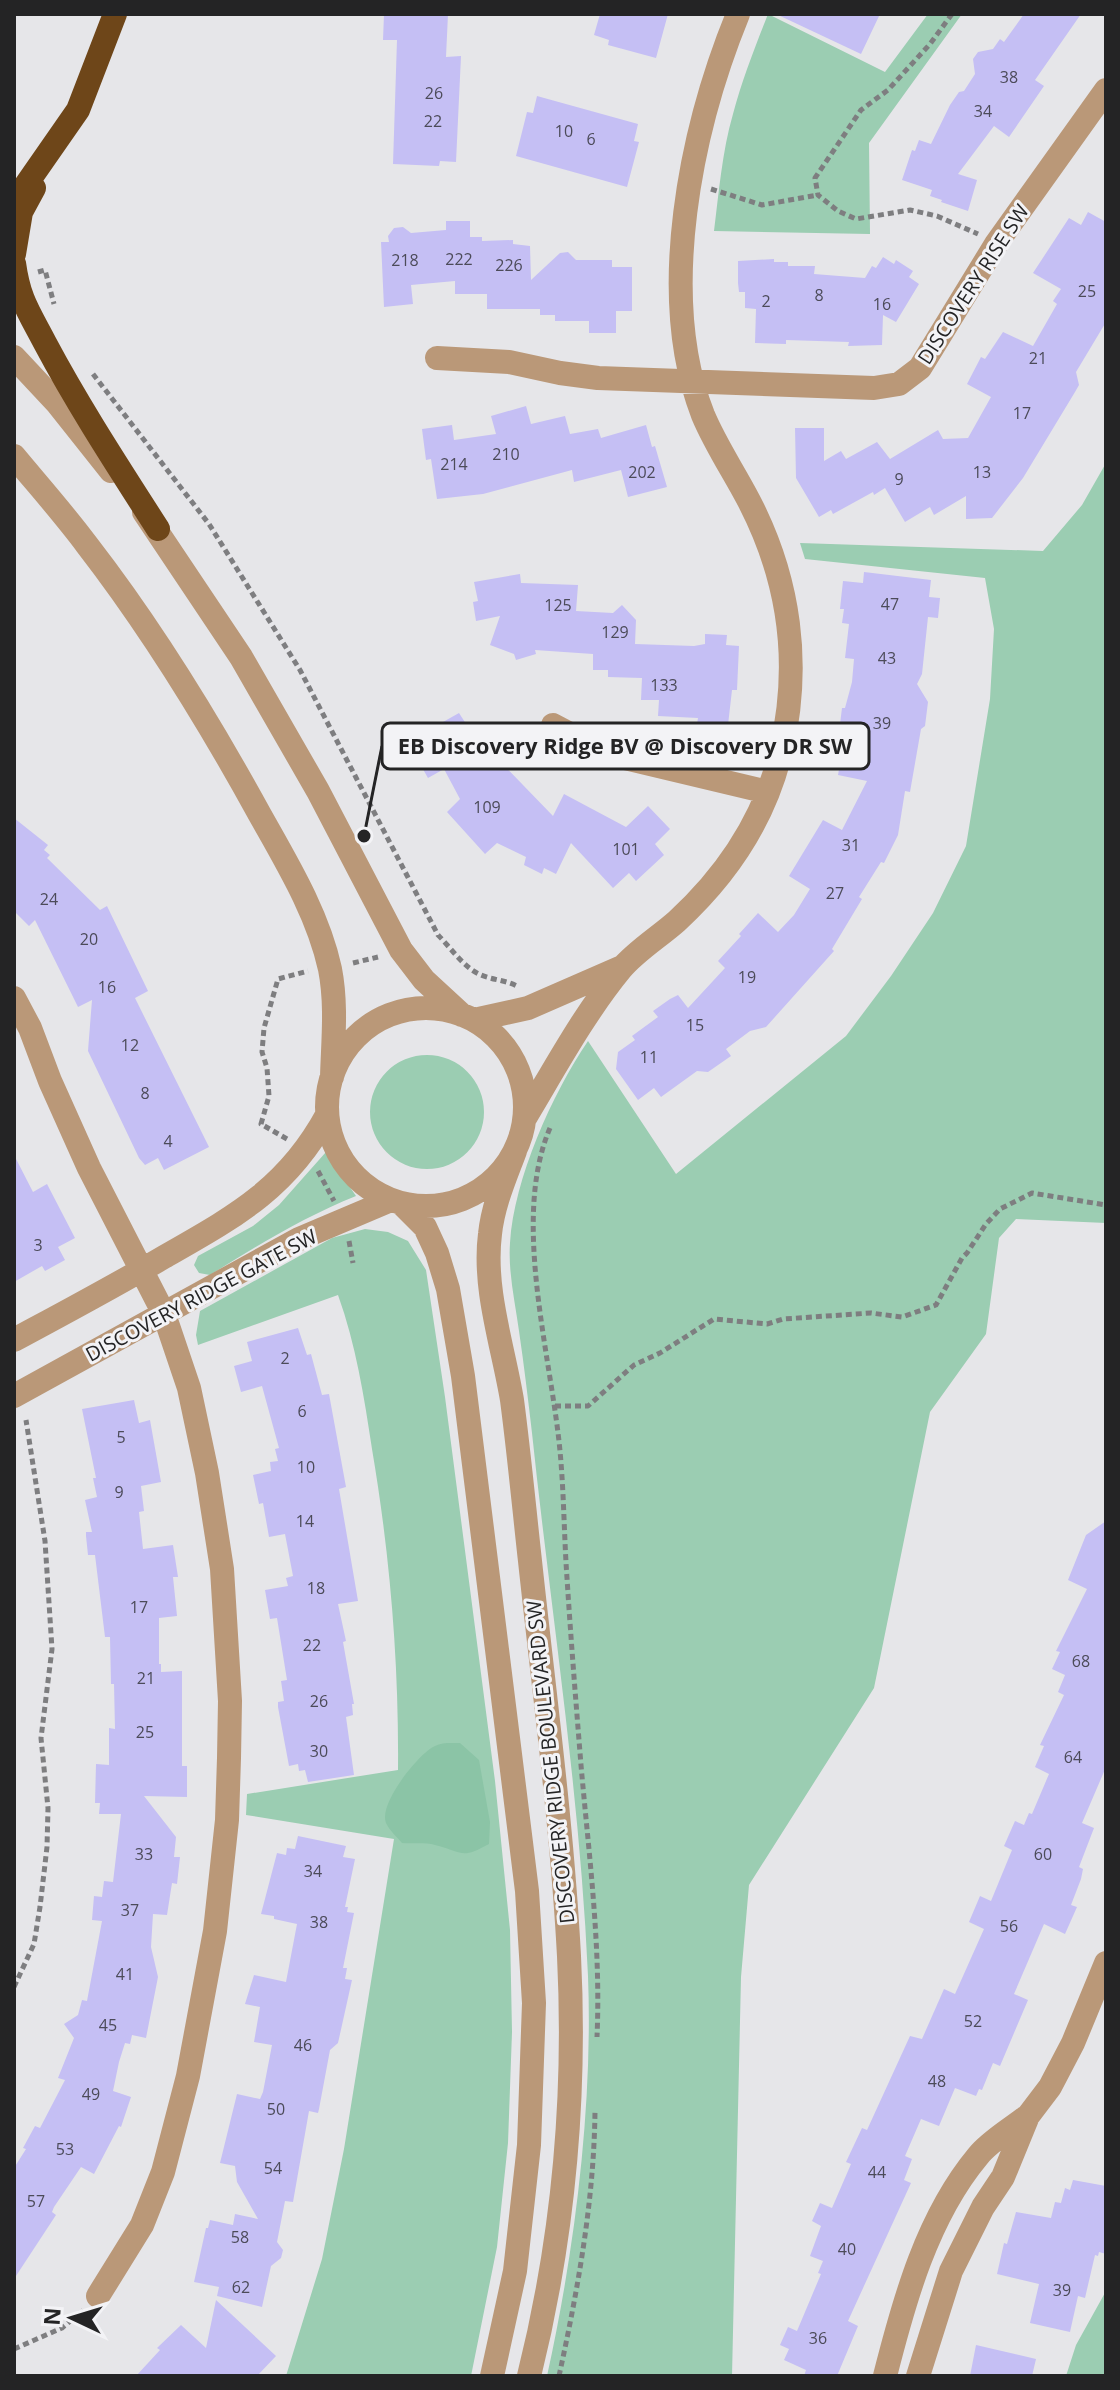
<svg xmlns="http://www.w3.org/2000/svg" width="1120" height="2390" font-family="'Open Sans',sans-serif">
	<rect width="100%" height="100%" fill="#e6e6e9"/>
	<path fill="#9bcdb2" d="M768,14L885,72L928,14H962L869,143L870,234L714,231C719,192 722,152 733,114C742,80 755,47 768,14Z
		M1106,463V1223L1016,1219L999,1238L986,1334L930,1412L874,1688L749,1885L741,1977L732,2376H547C575,2249 593,2106 588,1976C580,1794 551,1613 532,1433C528,1399 524,1365 519,1331C515,1302 508,1272 510,1243C514,1179 552,1094 588,1041L676,1174L846,1036L891,976L933,913L966,846L990,699L994,629L985,578L805,559L800,543L1043,551L1082,505Z
		M370 1112a57 57 0 1 1 114 0a57 57 0 1 1-114 0Z
		M326,1152L356,1196C304,1217 258,1245 210,1275L199,1273L194,1265L198,1256L253,1226L279,1205Z
		M365,1229L388,1232L408,1241L426,1270L445,1397L495,1781L510,1930L512,2032L508,2143L497,2247L471,2376H286L322,2259L344,2149L394,1839L246,1815L247,1794L398,1770C399,1662 390,1555 372,1449C364,1396 356,1345 338,1295L198,1345L196,1335L200,1311L332,1238Z
		M1106,2291V2376H1066L1076,2345Z"/>
	<path fill="#8bc4a6" d="M460,1743L479,1760L490,1822L489,1844C460,1860 464,1852 435,1845C425,1842 412,1844 402,1843C397,1837 389,1830 386,1823C378,1804 419,1753 435,1746C442,1742 452,1743 460,1743Z"/>
	<path fill="#c5bff4" d="M384,14H448L446,57L461,56L456,162L440,161L439,166L393,164L397,40H383Z
		M600,14H668L656,58L608,45L609,40L594,35Z
		M776,14H880L861,54Z
		M1024,14H1081L1035,80L1044,86L1009,137L994,126L958,174L977,180L968,211L941,202L942,200L930,196L932,190L902,180L912,150L915,151L919,140L931,144L950,105L959,92L964,91L975,74L973,59L978,52L993,49L1000,39L1004,42Z
		M537,96L638,124L634,141L639,142L627,187L516,156L527,112L533,113Z
		M1088,212L1106,222V322L1076,372L1079,385L1075,392L1023,478L992,518L966,519V496L934,515L930,507L905,522L885,488L874,495L873,492L833,514L831,510L819,517L796,478L795,428H824V461L841,451L846,459L877,442L890,459L938,430L943,439L968,438L991,397L967,384L981,357L985,359L1003,332L1033,346L1057,304L1053,301L1061,289L1033,273L1069,218L1081,225Z
		M446,221H470V237H482V241L513,240V244L530,246L531,280L560,253L568,252L576,260H612V267H632V311H616V333H589V321H555V315H540V309H487V294H455V281L411,285L413,304L384,307L381,242H389L388,236L394,228L403,227L411,233L446,230Z
		M883,257L894,264L896,260L913,271L909,277L919,284L896,322L883,315L882,345L848,346L849,342L786,340V344L755,343L756,309L745,308V292H739L738,283V261L774,259V262H788V266H815L814,274L865,278L872,266L876,268Z
		M526,406L531,424L565,416L570,434L598,429L601,438L646,425L652,447L655,446L667,487L628,497L621,470L574,482L572,470L483,494L437,499L431,459L426,460L422,429L452,425L454,440L496,434L491,416Z
		M864,572L931,580L929,597L940,598L938,618L928,617L922,674L917,684L928,702L925,726L921,729L910,792L905,791L898,835L884,863L881,862L859,897L862,899L832,949L834,951L766,1027L750,1031L726,1049L731,1056L708,1072L697,1071L661,1097L654,1088L638,1100L616,1069L618,1052L635,1040L632,1036L658,1017L653,1011L670,999L678,995L688,1008L725,968L718,961L741,936L739,934L758,913L778,932L794,915L810,889L789,876L823,820L842,830L867,781L838,775L844,742L838,741L839,732L842,708H845L852,682L854,659L845,658L849,624L842,623L844,609H840L843,581L863,583Z
		M520,574L521,583L578,585L576,611L613,613L622,605L636,620L635,644L694,646L705,644V634L727,635L726,645L739,646L737,690H732L728,725L697,724L698,718L658,716L659,700H641L642,678L608,677V670H593V654L535,650L536,654L516,660L514,654L490,645L500,616L476,621L473,602L478,601L474,582Z
		M459,713L470,730L481,724L494,747L489,750L553,816L564,794L626,827L648,806L670,829L655,844L664,855L636,881L629,873L613,888L571,843L556,874L544,868L542,874L524,865L526,857L497,843L485,854L447,812L460,799L444,769L428,778L411,748L415,746L411,740Z
		M14,818L48,845L44,850L50,855L47,858L100,910L107,906L148,991L135,998L209,1147L164,1170L158,1158L145,1165L139,1158L88,1051L92,1000L78,1007L35,920L29,926L14,911Z
		M14,1155L33,1192L47,1184L75,1238L58,1247L65,1260L45,1271L42,1266L14,1282Z
		M298,1328L307,1355L311,1354L322,1395L329,1394L346,1487L339,1489L358,1601L338,1604L346,1641L343,1642L354,1704H352L353,1715L346,1717L354,1775L308,1782L305,1770L299,1771L298,1764L289,1766L278,1707V1702L284,1701L281,1681L287,1680L277,1618L270,1619L265,1590L288,1586L286,1578L293,1576L285,1534L269,1537L263,1503L259,1504L253,1475L271,1471L270,1462L278,1461L275,1449L279,1448L262,1386L241,1392L234,1366L252,1361L247,1342Z
		M134,1400L139,1423L150,1420L161,1482L141,1486L144,1511L139,1512L143,1549L173,1545L178,1577H173L177,1616L159,1618V1664H161V1672L182,1671V1766H187V1797L144,1796L176,1837L174,1857H180L177,1884L172,1883L167,1915L153,1914L151,1947L158,1977L146,2038L132,2035L130,2044L125,2043L119,2062L113,2091L131,2097L121,2127L119,2126L94,2174L81,2167L54,2207L52,2212L56,2215L14,2279V2168L26,2149L23,2148L35,2126L40,2128L65,2080L58,2078L74,2038L64,2024L78,2015L82,2000L87,2001L102,1921L92,1920L94,1896L102,1897L104,1881L113,1882L121,1814H99L100,1803H95L96,1764L109,1765V1728L115,1729L114,1684H111L110,1637H105L95,1555H88L86,1536V1532H92L85,1500L97,1497L93,1478H96L82,1409Z
		M1106,1521V1767L1082,1823L1094,1828L1079,1867L1083,1869L1081,1879L1071,1905L1077,1907L1065,1934L1044,1924L1014,1994L1028,2000L1000,2066L993,2063L982,2090L979,2089L976,2096L955,2088L939,2126L921,2119L905,2156L912,2159L904,2180L911,2183L848,2321L858,2326L837,2376H804L806,2370L784,2360L789,2349L780,2345L788,2327L797,2331L821,2274L818,2273L823,2261L810,2256L821,2226L812,2221L820,2203L832,2208L851,2164L846,2162L862,2128L867,2130L910,2036L922,2039L944,1989L955,1994L984,1929L969,1922L980,1896L991,1901L1012,1850L1004,1846L1015,1821L1024,1825L1029,1813L1032,1814L1049,1774L1035,1767L1044,1746L1040,1745L1064,1695L1058,1692L1065,1675L1052,1669L1060,1652L1056,1651L1087,1589L1068,1580L1086,1535Z
		M298,1836L346,1846L343,1857L355,1859L345,1907H348L347,1912L354,1913L343,1968H347L345,1979L352,1980L338,2043L330,2050L319,2109L318,2113L309,2111L293,2202L285,2201L277,2242L283,2250L281,2258L271,2266L262,2307L217,2296L219,2287L194,2282L206,2228H208L210,2220L233,2225L235,2214L258,2219L237,2182L235,2166L220,2163L237,2094L260,2099L263,2092L272,2045L254,2042L260,2007L245,2004L254,1975L286,1982L297,1924L274,1919V1916L261,1914L277,1853L286,1855L287,1848L295,1849Z
		M1073,2180L1106,2186V2254L1099,2252L1098,2256L1095,2255L1085,2298L1078,2296L1070,2332L1030,2323L1039,2284L997,2274L1004,2243L1007,2244L1016,2212L1051,2218L1055,2202L1061,2203L1065,2188L1070,2190Z
		M216,2300L276,2356L257,2376H136L160,2350L157,2348L181,2325L206,2348Z
		M976,2345L1036,2359L1032,2376H970Z"/>
	<g fill="none" stroke-linecap="round" stroke-linejoin="round">
		<path stroke="#7e7e80" stroke-width="5" stroke-dasharray="6 4" stroke-linecap="butt" d="M952,14L930,44L888,90L861,110L815,178L818,195L838,211L856,219L910,210L937,216L978,234
			M711,189L762,205L818,195
			M38,272L45,270L54,304
			M93,374L209,524L300,670L438,935C451,948 464,968 481,975C493,980 505,980 517,986
			M353,963L378,957
			M550,1128C511,1219 551,1355 560,1451C564,1493 564,1536 567,1578C571,1641 576,1703 581,1765C589,1856 601,1946 597,2037
			M287,1139L261,1124L269,1096L267,1068L262,1052L264,1028L278,979L308,971
			M318,1171L334,1201
			M349,1241L353,1263
			M555,1406H588L634,1365L660,1353L714,1319L767,1324L783,1319L871,1313L902,1317L936,1305L962,1258L967,1253L986,1224L1000,1209L1032,1193L1106,1205
			M14,1987L34,1944L40,1907L47,1847L48,1808L41,1738L52,1649L45,1541L26,1420
			M14,2349L62,2328L83,2310
			M559,2376C578,2289 594,2200 595,2111"/>
		<path stroke="#ba9878" stroke-width="24" d="M14,357L57,403L111,471
			M437,358L509,362L560,373L598,378L874,388L899,384L920,368L996,244L1106,90
			M14,456C38,485 64,514 87,545C152,629 209,722 260,815C287,863 318,914 330,969C337,1005 333,1041 332,1077
			M144,512L241,657L318,791L401,950L424,980L462,1015
			M553,725L589,744L621,757L768,792
			M14,998L30,1028L50,1081L89,1168L164,1314L189,1388L207,1473L222,1569L230,1701L229,1758L227,1820L215,1931L188,2076L163,2172L142,2225L98,2296
			M327 1107a99 99 0 1 1 198 0a99 99 0 1 1-198 0Z
			M474,1020L528,1008L622,967
			M525,1118C555,1068 584,1014 621,969C636,951 659,937 677,921C727,875 765,818 781,751C801,665 790,580 749,501C734,472 716,446 703,415C656,295 691,129 738,14
			M515,1151C505,1178 493,1205 490,1234C483,1289 503,1346 512,1400C519,1453 524,1507 530,1561C544,1692 562,1824 569,1956C576,2096 563,2240 529,2376
			M401,1203L425,1227L437,1253L448,1289L463,1376L527,1891L534,2003L529,2145L515,2271L492,2376
			M14,1340C64,1313 115,1286 164,1257C234,1217 287,1189 327,1115
			M14,1396L299,1239L391,1200
			M885,2376C904,2301 927,2217 978,2156C990,2141 1011,2129 1026,2117
			M918,2376L951,2271L983,2207L1003,2177L1028,2116L1050,2087L1073,2043L1106,1963"/>
		<path stroke="#6e4619" stroke-width="24" d="M14,202L78,110L115,14
			M14,254L21,212L34,188
			M14,263C19,300 29,312 45,343C79,407 119,468 158,529"/>
	</g>
	<g text-anchor="middle" dominant-baseline="central" stroke-width="6" stroke-linejoin="round" paint-order="stroke">
		<g font-size="16" fill="#4c4b59">
			<text x="1009" y="77">38</text>
			<text x="434" y="93">26</text>
			<text x="983" y="111">34</text>
			<text x="433" y="121">22</text>
			<text x="564" y="131">10</text>
			<text x="591" y="139">6</text>
			<text x="459" y="259">222</text>
			<text x="405" y="260">218</text>
			<text x="509" y="265">226</text>
			<text x="1087" y="291">25</text>
			<text x="819" y="295">8</text>
			<text x="766" y="301">2</text>
			<text x="882" y="304">16</text>
			<text x="1038" y="358">21</text>
			<text x="1022" y="413">17</text>
			<text x="506" y="454">210</text>
			<text x="454" y="464">214</text>
			<text x="642" y="472">202</text>
			<text x="982" y="472">13</text>
			<text x="899" y="479">9</text>
			<text x="890" y="604">47</text>
			<text x="558" y="605">125</text>
			<text x="615" y="632">129</text>
			<text x="887" y="658">43</text>
			<text x="664" y="685">133</text>
			<text x="882" y="723">39</text>
			<text x="487" y="807">109</text>
			<text x="851" y="845">31</text>
			<text x="626" y="849">101</text>
			<text x="835" y="893">27</text>
			<text x="49" y="899">24</text>
			<text x="89" y="939">20</text>
			<text x="747" y="977">19</text>
			<text x="107" y="987">16</text>
			<text x="695" y="1025">15</text>
			<text x="130" y="1045">12</text>
			<text x="649" y="1057">11</text>
			<text x="145" y="1093">8</text>
			<text x="168" y="1141">4</text>
			<text x="38" y="1245">3</text>
			<text x="285" y="1358">2</text>
			<text x="302" y="1411">6</text>
			<text x="121" y="1437">5</text>
			<text x="306" y="1467">10</text>
			<text x="119" y="1492">9</text>
			<text x="305" y="1521">14</text>
			<text x="316" y="1588">18</text>
			<text x="139" y="1607">17</text>
			<text x="312" y="1645">22</text>
			<text x="1081" y="1661">68</text>
			<text x="146" y="1678">21</text>
			<text x="319" y="1701">26</text>
			<text x="145" y="1732">25</text>
			<text x="319" y="1751">30</text>
			<text x="1073" y="1757">64</text>
			<text x="144" y="1854">33</text>
			<text x="1043" y="1854">60</text>
			<text x="313" y="1871">34</text>
			<text x="130" y="1910">37</text>
			<text x="319" y="1922">38</text>
			<text x="1009" y="1926">56</text>
			<text x="125" y="1974">41</text>
			<text x="973" y="2021">52</text>
			<text x="108" y="2025">45</text>
			<text x="303" y="2045">46</text>
			<text x="937" y="2081">48</text>
			<text x="91" y="2094">49</text>
			<text x="276" y="2109">50</text>
			<text x="65" y="2149">53</text>
			<text x="273" y="2168">54</text>
			<text x="877" y="2172">44</text>
			<text x="36" y="2201">57</text>
			<text x="240" y="2237">58</text>
			<text x="847" y="2249">40</text>
			<text x="241" y="2287">62</text>
			<text x="1062" y="2290">39</text>
			<text x="818" y="2338">36</text>
		</g>
		<g font-size="20" fill="#242425" stroke="#f3f3f6">
			<text transform="translate(973 284) rotate(-57)">DISCOVERY RISE SW</text>
			<text transform="translate(201 1295) rotate(-28)">DISCOVERY RIDGE GATE SW</text>
			<text transform="translate(550 1762) rotate(-96)">DISCOVERY RIDGE BOULEVARD SW</text>
		</g>
	</g>
	<path fill="none" stroke="#242425" stroke-width="3" d="M364 836L382 746"/>
	<circle fill="#242425" stroke="#f3f3f6" stroke-width="3" cx="364" cy="836" r="8"/>
	<rect fill="#f3f3f6" stroke="#242425" stroke-width="3" x="382" y="723" width="487" height="46" rx="8"/>
	<g font-size="22" text-anchor="middle" font-weight="bold" fill="#242425">
		<text x="625" y="754">EB Discovery Ridge BV @ Discovery DR SW</text>
	</g>
	<rect width="1120" height="2390" fill="none" stroke="#242425" stroke-width="32"/>
	<g transform="translate(72 2318) rotate(274)" stroke="#f3f3f6" stroke-width="6" paint-order="stroke">
	<path d="M0-6L14 30L0 20L-14 30Z" fill="#242425"/>
	<text y="-12" font-size="22" font-weight="bold" text-anchor="middle" fill="#242425">N</text>
	</g>
</svg>
